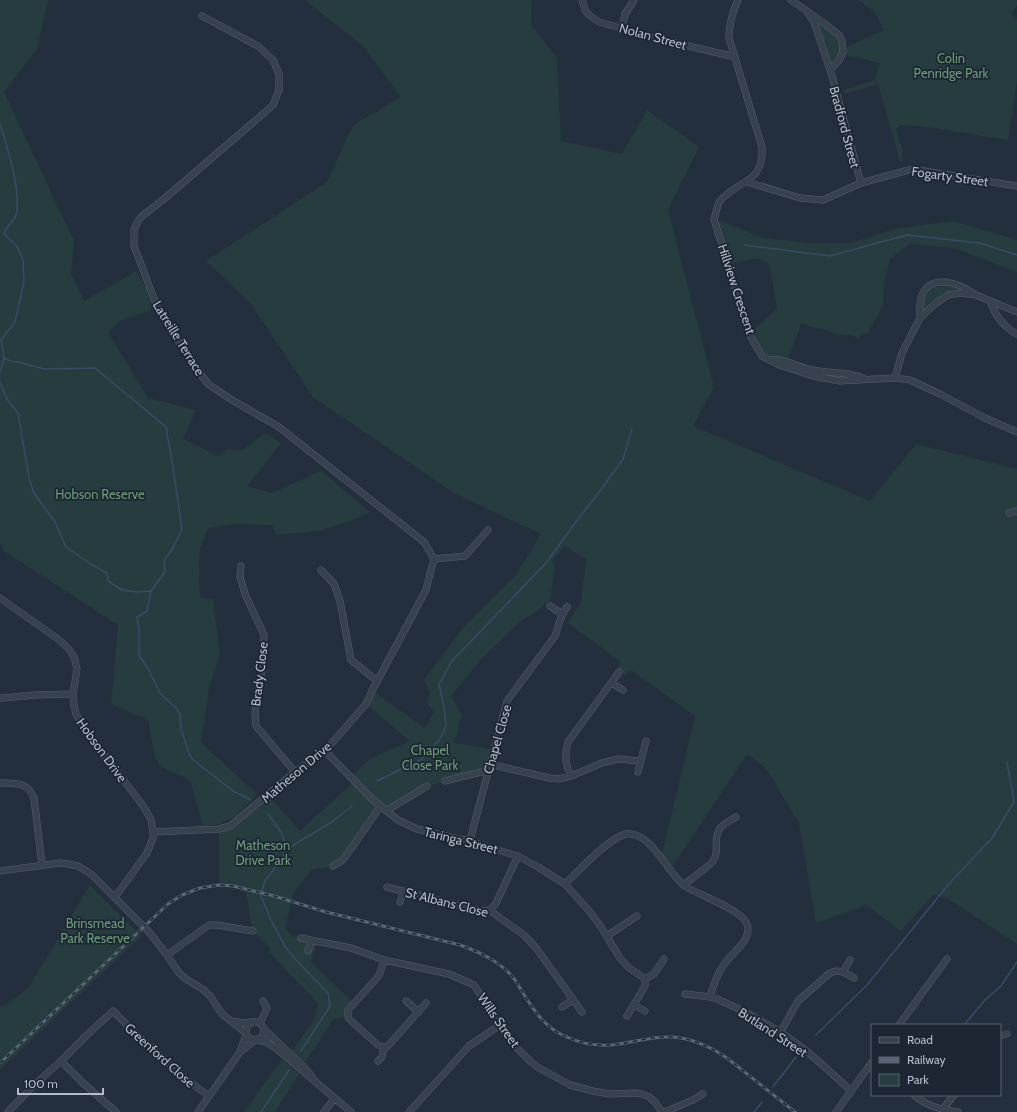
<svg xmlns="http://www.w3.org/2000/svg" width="1017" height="1112" font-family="Cabin,sans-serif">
	<rect width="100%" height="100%" fill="#242f3e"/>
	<path fill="#263c3f" d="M0,0H48L37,49L4,92L74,241L71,274L84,301L136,271L152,297L150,311L121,320L108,332L148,398L196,410L183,439L218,456L228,449L243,450L265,433L281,443L247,486L272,493L321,471L370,512L352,520L320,531L276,535L272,525L238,524L208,528L200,548L199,570L200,597L213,600L220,655L209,687L201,742L214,755L257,794L237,815L220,824L203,826L190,780L160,766L155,757L148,720L111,704L118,625L4,551L0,542Z
		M305,0H532L531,25L557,58L561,141L622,154L647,110L699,147L668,210L714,387L693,426L870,501L916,444L1017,469V944L947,898L933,895L901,931L866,905L816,923L799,823L765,767L747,754L670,870L661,859L695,716L631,670L625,675L618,670L620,661L568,623L581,602L586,559L564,546L552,561L555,567L550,600L541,608L520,622L482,658L451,696L462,715L454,743L493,749L487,772H481L427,786L390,809L380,807L343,860L333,866L311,870L293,894L285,929L292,936L318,941L311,962L354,1003L348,1016L333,1019L305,1063L292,1051L314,1020L318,1003L270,953L269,947L253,931L245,889L219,885V829L230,826L269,796L300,831L354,782L350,777L370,759L410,741L366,704L372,691L425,728L434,712L427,703L430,693L424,680L463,628L516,575L541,534L454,493L313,397L251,304L206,261L327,182L353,125L401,97L363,46Z
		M858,0H1017V6L1011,13L1017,19V82L1008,140L920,126L901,125L896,129L902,148L903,161H900L878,84L844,94L843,90L875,80L880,63L846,55L847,47L884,30L874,11Z
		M819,20L840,38L841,52L831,66L815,24Z
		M714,219L764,238L808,243H851L894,229L953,221L1017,240V272L955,248L909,244L890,259L884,283L883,305L868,333L859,335L860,340L854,336L834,334L829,331L801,324L787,362L762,356L749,334L777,309L769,264L758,258L728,264Z
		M951,285L969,293C946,288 941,297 924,311L922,310C922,307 922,302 923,299C926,287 941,286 951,285Z
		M90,885L141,936L0,1070V1007L11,1002L29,987Z
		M282,1059L299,1074L275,1112H244Z"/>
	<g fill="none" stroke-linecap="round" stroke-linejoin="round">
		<path stroke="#394c67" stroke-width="1.5" d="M0,124C7,146 22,193 16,215C14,221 7,226 4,233L9,239L16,245L23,260L24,282L15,322L1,340L4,358L10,361L18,362L45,369L95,368L166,427L173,467L182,529L173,548L164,561L165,572L151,591L147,611L137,617L139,630V655L148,669L160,693L177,709L180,714L181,729L189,753L192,759L233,791L251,800
			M744,245L830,256L907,235L979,243L1017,255
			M0,372L4,358
			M0,382L7,399L18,413L29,478L34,493L55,522L66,547L91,564L107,573L108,581L122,590L137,592L151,591
			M377,781L422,759L440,739L446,726L444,708L439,684L452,661L547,562L575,523L597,495L623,459L632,429
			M268,814L281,832L285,843V850L284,855L281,860L265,881L263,887L261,896L270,918L286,948L295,959L328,993L330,1006L301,1051
			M285,850L332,822L352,806
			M964,1025L985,1000L1001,986L1017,962
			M816,1035L867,985L948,885L992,838L1014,802L1007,762
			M773,1087L796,1057
			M261,1112L289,1070
			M754,1112L762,1102"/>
		<g stroke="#565f6c" stroke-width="7">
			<path id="minor" d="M582,0L585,10L589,15L599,22L663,40L735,57
				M738,0C732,13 729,24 729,38L762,147C764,184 739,179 720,201C717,205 716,214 714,219L749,334L762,356L779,365L813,376L840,381L895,378L910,380L940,394L985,418L1017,432
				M791,0L825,24L840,36L842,41L843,51L840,59L830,70
				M807,12L814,22L832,76L861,183
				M202,16L258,46L273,60L279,74V90L273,105L264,113L164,199L141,217L137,223L134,230V246L158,309L194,366L208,384L232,400L279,427L424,542L434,559
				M622,28L625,14L634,0
				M747,182L800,198L823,200L861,183L905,171L912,169L1017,186
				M990,301C995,315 1003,327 1017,334
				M920,318C920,310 919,302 922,295C931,273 960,283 974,294
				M771,360C786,358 798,368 813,370C830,374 848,371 865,379
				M895,378L902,353L920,318L934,305L948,295L961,293L976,295L1017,312
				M1009,513L1017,511
				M434,559L465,556L488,530
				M241,566L240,577L245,594L264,635L262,669L255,712L256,726L295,772
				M321,570L334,584L340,601L351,660L377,681
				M0,598L58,639L68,648L74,657L77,669L73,694L74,705L76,714L86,731L141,803L151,819L153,832V838L147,853L115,897
				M550,606L562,614
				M612,683L623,690
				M0,698H3L35,695L73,694
				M325,751L372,799L398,820L417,829L458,839L470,840L480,845L518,856L538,867L565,884L590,912L601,927L620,958L628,967L645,979V986L627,1016
				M489,764L549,778L558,779L571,776L602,763L618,759L640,761
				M638,772L646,741
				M571,776C565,765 564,755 568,742L619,672
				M445,781L481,772H487
				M0,783C15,783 28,782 34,798L42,865
				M386,811L427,786
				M153,832L219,829L230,826L295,772L325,751L366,704L372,691L426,590L434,559
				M470,840L507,701L555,636C559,625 560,616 567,607
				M333,866L343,860L380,807
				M0,871L59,863L68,864L78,866L91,874L149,932L167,955L179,973L186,979L204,990L210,996L222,1014L246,1033
				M565,884C577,872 610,837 626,834C650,830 668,874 685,886C699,896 749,911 748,929C748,944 730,954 723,966C717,975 713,986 710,997
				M683,885C691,879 707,868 713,861C720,852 713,840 719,830C722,824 730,821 736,817
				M387,887L480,911L490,910L500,918L524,935L537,949L582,1012
				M400,902L404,891
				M490,910L496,903L518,856
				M607,936L637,916
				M301,938L351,948L384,960L449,974L474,985L500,1025L515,1046L531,1062L539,1068L570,1085L593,1091L610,1094L635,1093L641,1094L648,1096L655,1102L662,1112
				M308,951L312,940
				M167,955L209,925H217L253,931
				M384,960L380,973L377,978L348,1010V1016L349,1019L378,1045L383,1047H387L426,1003
				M843,972L850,960
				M645,979L654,974L664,959
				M685,994L710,997L717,999C747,1012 779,1029 805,1050C821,1063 836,1077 851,1091
				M406,1001L419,1012
				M634,1005L645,1011
				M562,1007L573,1000
				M231,1021L244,1023L252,1022
				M260,1023L267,1008L263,1001
				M899,1025L947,959
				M264,1029L263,1036L257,1040L249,1039L246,1033C246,1021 259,1017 264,1029L307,1070L315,1081
				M780,1033L798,1001L830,973C839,968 845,973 854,978
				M1000,1036L1007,1034
				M257,1040L266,1042L277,1049L351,1112
				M240,1052L246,1035
				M61,1061L83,1083L116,1112
				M378,1061L382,1057L384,1047
				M914,1095C928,1107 940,1109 958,1112
				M943,1109L954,1095
				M8,1112L34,1085L61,1061L87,1035L113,1011L139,1037L153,1049L187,1080L209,1096
				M198,1112L240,1052L255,1040
				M324,1112L335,1098
				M409,1112L469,1046L500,1025
				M665,1112L693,1100L703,1094
				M836,1112L872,1062"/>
		</g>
		<use href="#minor" stroke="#38414e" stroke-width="6"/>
		<g stroke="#5a6575" stroke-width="3">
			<path id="rail" d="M0,1063L168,904L182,895L200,888L219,885L233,886L274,896L326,912L460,945C479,952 497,960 511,975C516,980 519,987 523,993C534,1011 546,1029 567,1037C580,1043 597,1046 611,1045C631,1043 651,1036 671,1037C692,1038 711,1047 727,1058L795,1112"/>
		</g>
		<use href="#rail" stroke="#1d2633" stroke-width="1.5" stroke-dasharray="4.5" stroke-linecap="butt"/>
	</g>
	<g text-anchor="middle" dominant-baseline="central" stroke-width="3.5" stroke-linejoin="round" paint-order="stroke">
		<g font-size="13" fill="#b4bcc9" stroke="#1d2633">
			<text transform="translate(653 36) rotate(15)">Nolan Street</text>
			<text transform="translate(845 127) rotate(75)">Bradford Street</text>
			<text transform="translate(950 176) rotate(8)">Fogarty Street</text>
			<text transform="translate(737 289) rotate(72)">Hillview Crescent</text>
			<text transform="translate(179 338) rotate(58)">Latreille Terrace</text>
			<text transform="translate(259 674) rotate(-83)">Brady Close</text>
			<text transform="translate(497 739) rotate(-74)">Chapel Close</text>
			<text transform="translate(102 750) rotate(54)">Hobson Drive</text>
			<text transform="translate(296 772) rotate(-40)">Matheson Drive</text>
			<text transform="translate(461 840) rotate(14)">Taringa Street</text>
			<text transform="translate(447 902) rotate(14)">St Albans Close</text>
			<text transform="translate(499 1020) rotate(55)">Wills Street</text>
			<text transform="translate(773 1032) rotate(33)">Butland Street</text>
			<text transform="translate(160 1055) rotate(42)">Greenford Close</text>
		</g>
		<g font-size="13" fill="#6b9a76" stroke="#1d2633">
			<text x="951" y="58">Colin<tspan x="951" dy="15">Penridge Park</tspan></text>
			<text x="100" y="494">Hobson Reserve</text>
			<text x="430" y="750">Chapel<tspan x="430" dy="15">Close Park</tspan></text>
			<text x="263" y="845">Matheson<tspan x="263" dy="15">Drive Park</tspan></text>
			<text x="95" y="923">Brinsmead<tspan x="95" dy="15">Park Reserve</tspan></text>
		</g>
	</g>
	<rect x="871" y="1024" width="130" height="72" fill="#1d2633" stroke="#59626f"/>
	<rect x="879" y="1037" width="20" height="6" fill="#38414e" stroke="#59626f"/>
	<text x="907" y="1044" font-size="12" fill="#b4bcc9">Road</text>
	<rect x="879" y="1057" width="20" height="6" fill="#5a6575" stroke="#59626f"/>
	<text x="907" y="1064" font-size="12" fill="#b4bcc9">Railway</text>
	<rect x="879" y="1074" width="20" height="12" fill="#263c3f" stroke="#59626f"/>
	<text x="907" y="1084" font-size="12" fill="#b4bcc9">Park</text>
	<path d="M18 1088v6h85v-6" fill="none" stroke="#b4bcc9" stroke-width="2"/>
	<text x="24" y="1088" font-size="12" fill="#b4bcc9" stroke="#1d2633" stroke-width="3" paint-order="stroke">100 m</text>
</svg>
